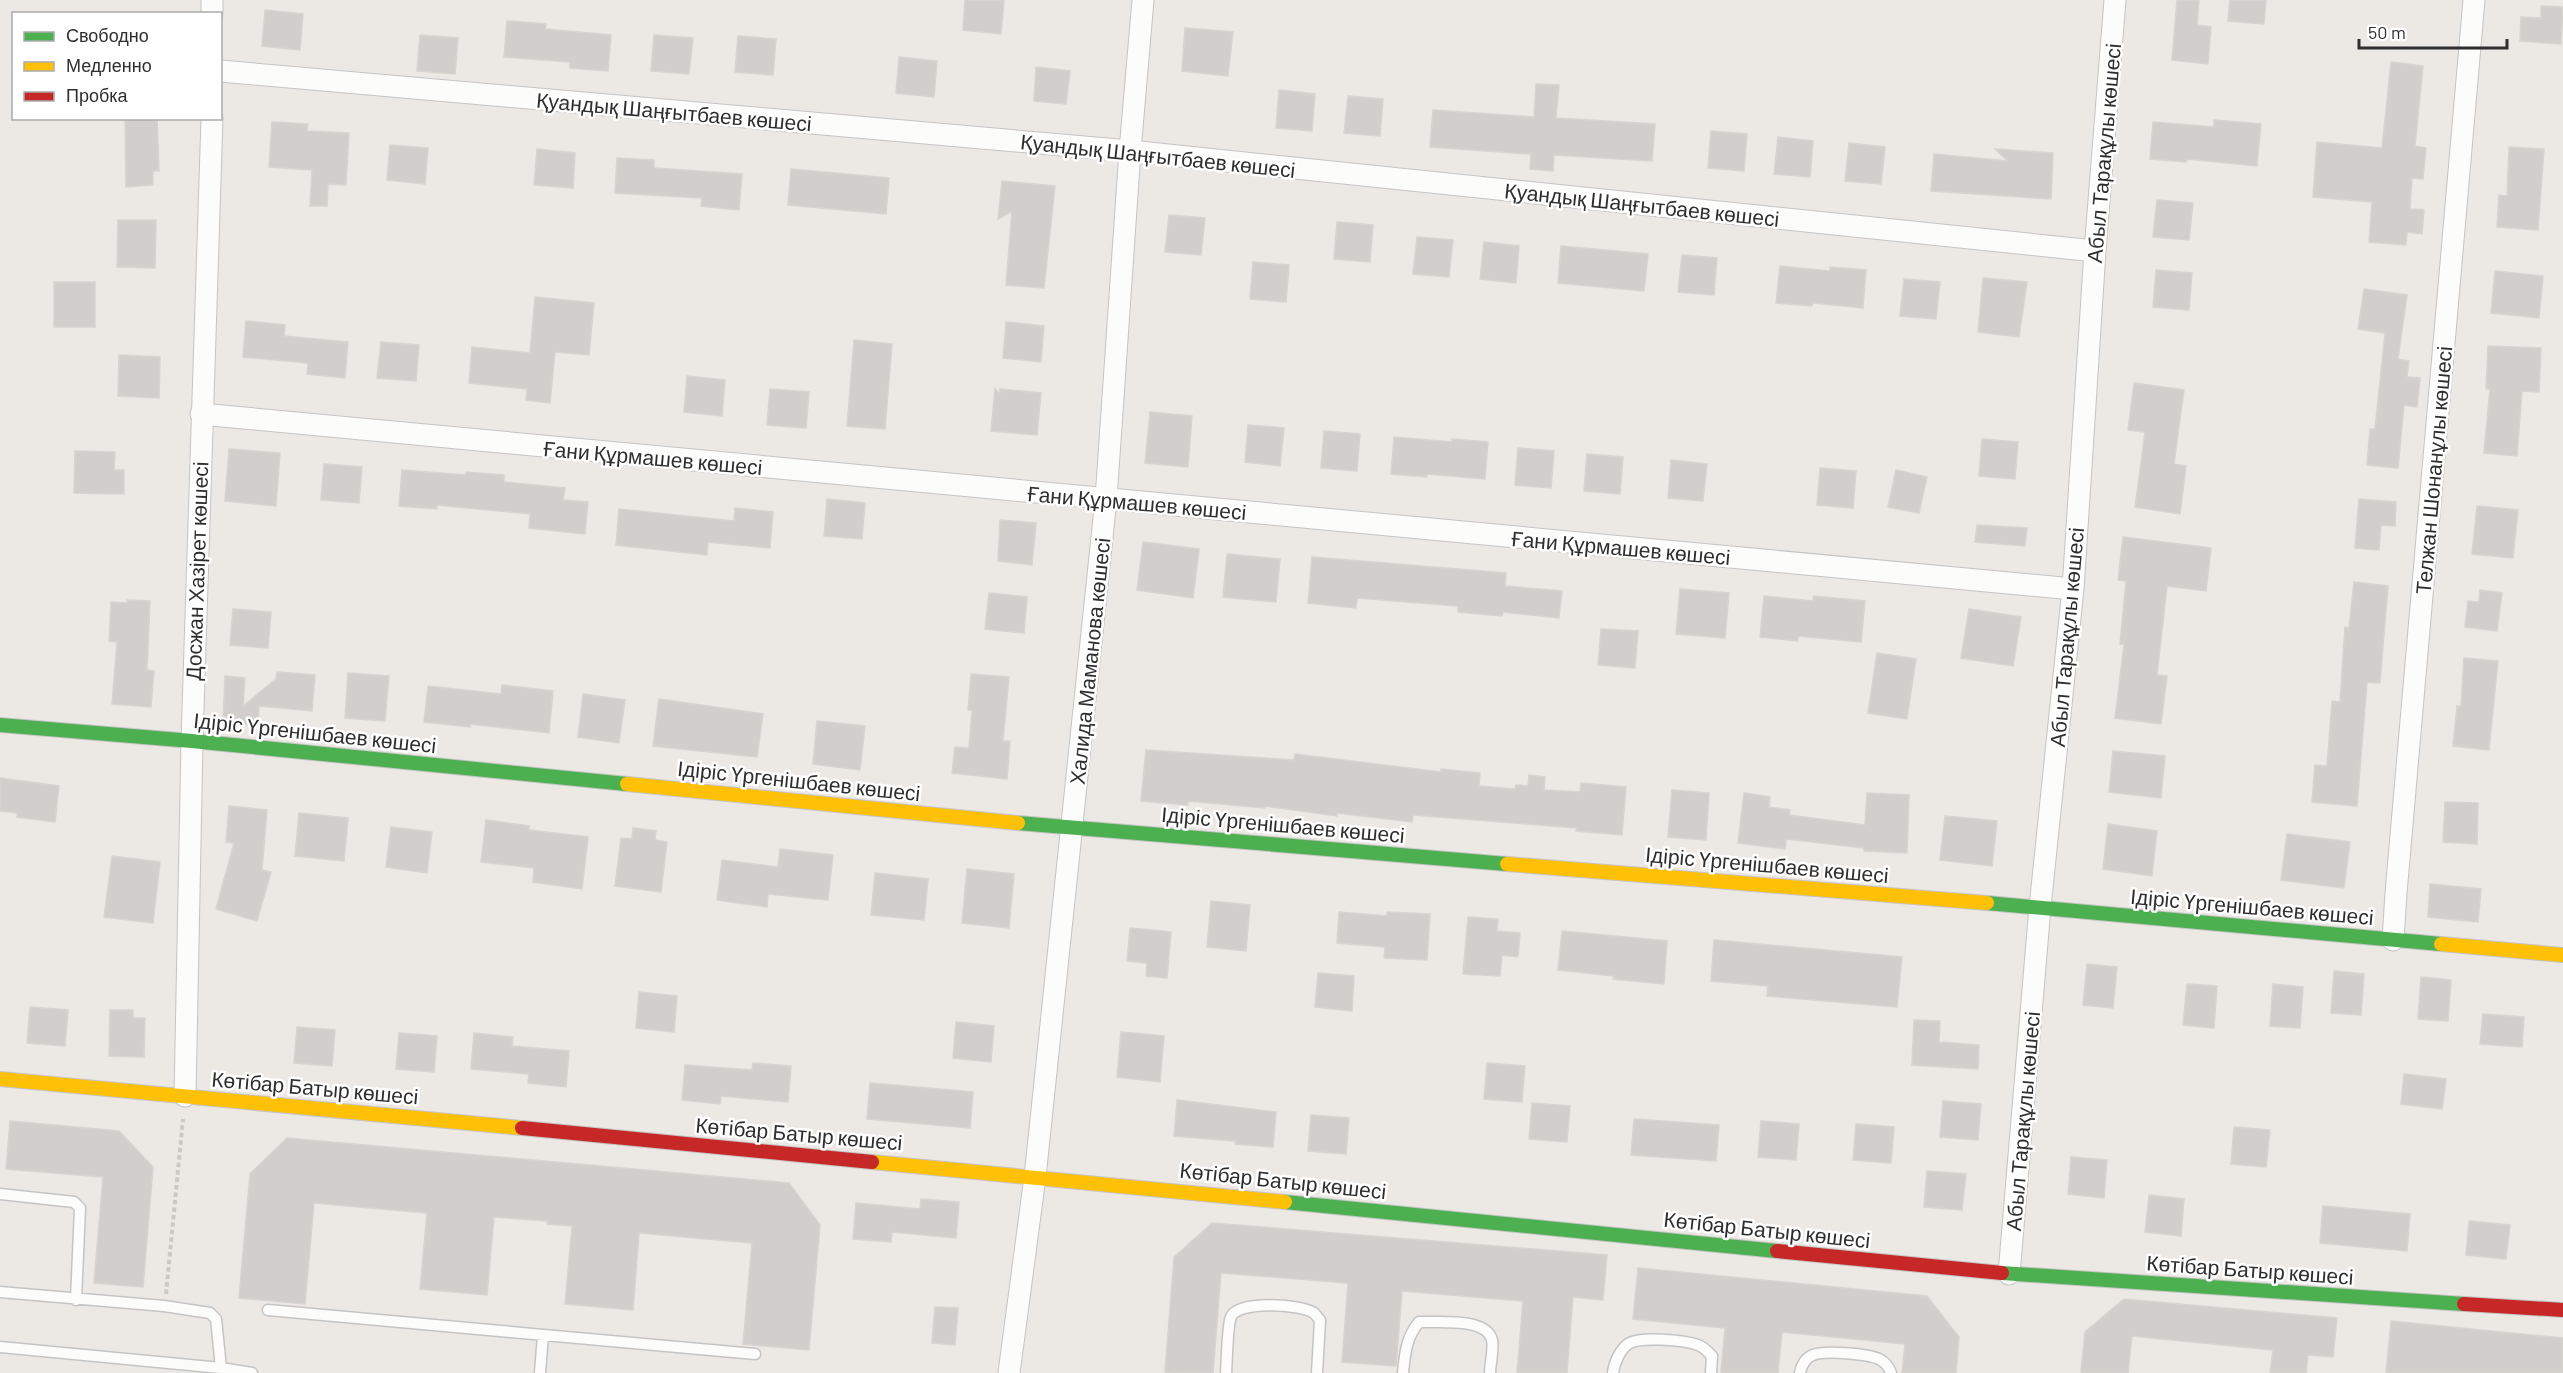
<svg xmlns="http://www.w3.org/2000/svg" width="2563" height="1373" font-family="Barlow,sans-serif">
	<rect width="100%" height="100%" fill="#ece8e4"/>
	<path fill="#d1cecb" stroke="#d7d4d0" stroke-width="1.5" d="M965,0H1004L1001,34L963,30Z
		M2177,0H2199L2197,25L2211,27L2208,64L2172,60Z
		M2230,0H2266L2264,24L2228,21Z
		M2541,6L2563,7L2561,44L2520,41L2521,17L2541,18Z
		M265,10L303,14L300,50L262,46Z
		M507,21L546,24L545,29L611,35L608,71L570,68V62L504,57Z
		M1185,28L1233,32L1228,76L1182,71Z
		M420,35L458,38L455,74L417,71Z
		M654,35L693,38L689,74L651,71Z
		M738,36L776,39L773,75L735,72Z
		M899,57L937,61L934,97L896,93Z
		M2391,62L2423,66L2415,146L2426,148L2423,179L2412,178L2410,209L2424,210L2422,234L2407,232L2406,245L2369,242L2372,202L2313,197L2317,142L2382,148Z
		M1036,67L1070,71L1066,104L1034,101Z
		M1536,84L1559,85L1556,118L1655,124L1652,161L1554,155L1553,171L1530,169L1531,154L1430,147L1433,110L1534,117Z
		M1279,90L1315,94L1312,131L1276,128Z
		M1348,96L1383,99L1380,136L1344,133Z
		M125,118H157L159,171H153V185L126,187Z
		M2214,120L2261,124L2257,166L2187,159L2186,162L2150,159L2153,122L2214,127Z
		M272,122L308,124L307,131L349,133L346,185L328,184L327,206H310L312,170L269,167Z
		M1711,131L1747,134L1744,171L1708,168Z
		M1778,137L1813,141L1810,177L1774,174Z
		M1849,143L1885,147L1881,184L1845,181Z
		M390,145L428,148L425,184L387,180Z
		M2509,147L2544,149L2538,230L2497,227L2499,195L2507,196Z
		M537,149L575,153L573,188L534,185Z
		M1995,149L2053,153L2051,199L1931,191L1934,154L2008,161Z
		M617,158L654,160V168L742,174L739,210L701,206L702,198L615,193Z
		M791,169L889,178L886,214L788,205Z
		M1002,181L1055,186L1044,288L1006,285L1012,211L998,219Z
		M2157,200L2193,203L2189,240L2153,237Z
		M1169,215L1205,218L1201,255L1165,252Z
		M118,220H156L155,268L117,267Z
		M1337,222L1373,225L1370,262L1334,259Z
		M1417,237L1453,240L1449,277L1413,274Z
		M1484,242L1519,246L1516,283L1480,279Z
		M1561,246L1648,254L1644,291L1558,283Z
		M1682,255L1717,258L1714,295L1678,292Z
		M1253,262L1289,265L1286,302L1250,299Z
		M1780,266L1830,271V267L1866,270L1863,308L1813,303L1812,306L1776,303Z
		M2156,270L2192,273L2189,310L2153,307Z
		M2495,271L2543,276L2539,318L2491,313Z
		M1983,278L2027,282L2019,337L1978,332Z
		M1904,279L1940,282L1936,319L1900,316Z
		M54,282H95V327H54Z
		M2364,289L2407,295L2398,359L2409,361L2407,377L2420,378L2417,407L2404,405L2398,468L2367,465L2370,429H2375L2385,333L2358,329Z
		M535,297L594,303L589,355L555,352L550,403L526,400L527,389L469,383L472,347L530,353Z
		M246,321L285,325L284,336L348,342L345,378L307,374L308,363L243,357Z
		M1006,322L1044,326L1041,362L1003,358Z
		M854,340L892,344L885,429L847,426Z
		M381,342L419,345L416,381L377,378Z
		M2488,346L2541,348L2539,392L2522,391L2517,456L2484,453L2490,389H2486Z
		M119,355L160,357L159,398L118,396Z
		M687,376L725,380L722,416L684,412Z
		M2134,383L2184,390L2174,464L2186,466L2180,514L2135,507L2145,432L2128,430Z
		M770,389L809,392L806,428L767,425Z
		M995,389L1000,394V389L1041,393L1037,435L991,431Z
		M1150,412L1192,416L1188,467L1145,463Z
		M1248,425L1284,428L1280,466L1245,462Z
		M1324,431L1360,434L1357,471L1321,468Z
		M1394,437L1452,442V439L1488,442L1485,479L1427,474V477L1391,474Z
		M1982,439L2018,442L2015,479L1979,476Z
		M1518,448L1554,451L1551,488L1515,485Z
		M229,449L280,453L276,506L225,501Z
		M75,451L115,452L114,470H124V494L74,493Z
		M1587,454L1623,457L1620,494L1584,491Z
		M1671,460L1707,464L1703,501L1668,498Z
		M324,464L362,467L359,503L321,500Z
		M1820,468L1856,471L1853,508L1817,505Z
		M402,470L466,475V472L504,475V482L565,488L563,500L588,502L585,534L529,528L530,514L437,505V509L399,506Z
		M1896,470L1927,477L1919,513L1888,507Z
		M827,499L865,503L862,539L824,536Z
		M2359,499L2396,502L2395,526L2381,525L2379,550L2355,548Z
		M2477,506L2518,510L2513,558L2472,554Z
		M735,508L773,512L770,548L708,542L707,555L616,545L619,509L734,521Z
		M1000,520L1036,523L1032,565L998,561Z
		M1977,525L2027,528L2025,546L1975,542Z
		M2123,537L2211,548L2206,591L2167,586L2157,675L2167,676L2161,724L2115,718L2124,644H2120L2126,581L2118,580Z
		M1143,542L1199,549L1193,598L1137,590Z
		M1227,554L1280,559L1276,602L1223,597Z
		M1312,557L1506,573L1505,586L1562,591L1559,618L1503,612L1502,616L1458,612V606L1357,598L1356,608L1308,603Z
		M2354,582L2388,586L2380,683L2367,682L2357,806L2312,802L2315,765L2327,766L2332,701L2340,702L2345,627L2349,628Z
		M1680,589L1729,593L1725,638L1676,634Z
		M2480,590L2502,593L2497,631L2465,627L2468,601L2479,602Z
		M989,593L1027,597L1024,633L985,629Z
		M1764,596L1813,601L1814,596L1865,601L1861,642L1798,636V641L1760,637Z
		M127,600L150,601L147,670L154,671L151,707L112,704L117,642L109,641L111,602L127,603Z
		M233,609L271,612L268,648L230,645Z
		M1969,609L2021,617L2013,666L1961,658Z
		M1601,629L1638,631L1635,668L1598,665Z
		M1877,653L1916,659L1907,719L1868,713Z
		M2464,658L2498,661L2489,750L2453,746L2457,706H2461Z
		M277,672L315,675L312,711L259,706L258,725L223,723L225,676L245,678L243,706L276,679Z
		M348,673L389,676L385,721L345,718Z
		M971,674L1009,677L1003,741H1010L1007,779L952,773L955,747L969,748L972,710H968Z
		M502,685L553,691L549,733L470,724V727L424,722L428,686L501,694Z
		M583,694L625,700L619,743L578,737Z
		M659,699L763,714L757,757L653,746Z
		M817,721L865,726L860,770L813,764Z
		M1146,750L1294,760L1295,754L1441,772V769L1480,773L1479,786L1515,789L1516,785L1528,786L1529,775L1545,777L1544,790L1580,792L1581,783L1626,787L1622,835L1576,831L1577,828L1413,815L1412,822L1337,813V816L1265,806V808L1188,801V805L1141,801Z
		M2113,751L2165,756L2161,798L2109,792Z
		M0,778L59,786L55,822L17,817L18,813L0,811Z
		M1672,790L1709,793L1706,840L1668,837Z
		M1744,793L1770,797L1769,807L1790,810L1789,815L1865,825L1867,793L1909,795L1907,853L1864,851V848L1786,839L1785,849L1738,843Z
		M2445,802L2478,803L2477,844L2443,842Z
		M229,806L267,810L262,870L271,872L257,921L216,909L234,843L226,842Z
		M299,813L348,818L344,861L295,856Z
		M1945,816L1997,821L1992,866L1940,860Z
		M486,820L529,826V830L588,837L582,889L533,882L534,868L481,862Z
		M2108,824L2157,831L2152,876L2103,869Z
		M391,827L432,832L427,873L386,867Z
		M633,828L656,831L655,840L667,842L661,892L615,886L621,838L632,839Z
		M2287,834L2350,842L2344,888L2281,880Z
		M780,849L833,855L828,900L768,894L767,907L717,900L722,860L778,867Z
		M112,856L160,862L153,923L104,917Z
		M967,869L1014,874L1009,928L962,923Z
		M875,873L928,879L924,920L871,915Z
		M2430,884L2481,889L2478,922L2428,917Z
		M1211,901L1250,905L1246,951L1207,947Z
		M1339,912L1387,916V912L1430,914L1427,960L1384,958L1385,947L1337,943Z
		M1468,917L1498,919L1497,931L1520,933L1518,957L1502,955L1500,976L1463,974Z
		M1130,928L1171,932L1167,978L1146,976L1147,963L1127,961Z
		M1562,931L1667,941L1664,984L1613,979L1614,976L1558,970Z
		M1714,940L1902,957L1897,1007L1767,996L1768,986L1711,981Z
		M2087,964L2117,967L2113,1008L2083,1005Z
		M2334,971L2364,974L2361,1015L2331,1013Z
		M1318,973L1354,976L1352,1011L1315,1007Z
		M2421,977L2451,980L2448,1021L2418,1019Z
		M2187,984L2217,986L2214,1028L2183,1025Z
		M2273,984L2303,987L2300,1028L2270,1026Z
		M639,992L677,996L674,1032L636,1028Z
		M30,1007L68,1010L65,1046L27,1043Z
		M110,1010H133V1018H145L144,1057L109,1056Z
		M2483,1014L2524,1017L2522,1047L2480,1044Z
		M1914,1020L1940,1021L1939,1042L1979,1045L1978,1069L1912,1065Z
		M956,1022L994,1026L991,1062L953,1058Z
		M297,1027L335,1030L332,1066L294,1063Z
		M1121,1032L1164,1036L1160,1082L1117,1077Z
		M399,1033L437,1036L434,1072L396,1069Z
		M474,1033L513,1037L512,1046L569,1051L566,1087L528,1083L529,1074L471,1069Z
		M753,1063L791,1066L788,1102L721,1096L720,1104L682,1100L685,1065L752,1070Z
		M1487,1063L1525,1066L1522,1102L1484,1099Z
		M2404,1074L2446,1079L2442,1109L2401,1104Z
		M870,1083L973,1092L970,1128L867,1119Z
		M1177,1100L1276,1112L1273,1147L1235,1144V1141L1174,1136Z
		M1943,1101L1981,1104L1978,1140L1940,1137Z
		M1532,1103L1570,1106L1567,1142L1529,1139Z
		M1311,1115L1349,1118L1346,1154L1308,1151Z
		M1634,1119L1719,1125L1716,1161L1631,1155Z
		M10,1121L119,1131L153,1167L143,1287L94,1283L103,1177L6,1169Z
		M1761,1121L1799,1124L1796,1160L1758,1157Z
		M1856,1124L1894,1127L1891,1163L1853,1160Z
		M2234,1127L2270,1130L2266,1167L2231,1164Z
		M287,1138L789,1183L820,1225L809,1350L743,1344L752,1243L639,1233L633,1310L565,1304L572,1226L547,1224V1221L494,1217L487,1295L420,1289L427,1213L314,1203L305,1304L239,1298L250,1174Z
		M2071,1157L2107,1160L2104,1198L2068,1194Z
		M1927,1171L1966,1174L1962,1210L1924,1207Z
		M2149,1195L2184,1199L2181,1236L2145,1232Z
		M921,1199L959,1202L956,1238L892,1232L891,1242L853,1239L856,1203L920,1209Z
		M2323,1206L2410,1214L2407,1251L2320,1243Z
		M2469,1221L2510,1225L2506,1259L2466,1255Z
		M1212,1223L1607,1255L1603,1300L1573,1297L1567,1373H1517L1523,1301L1402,1291L1396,1366L1342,1362L1348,1283L1221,1273L1213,1373L1165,1372L1174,1257Z
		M1638,1268L1927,1296L1959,1337L1956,1373H1902L1905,1344L1782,1332L1778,1373H1721L1725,1328L1633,1319Z
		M2124,1299L2337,1318L2333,1357L2308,1355L2306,1373H2270L2273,1350L2132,1336L2128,1373H2081L2085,1332Z
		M935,1307L958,1308L955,1345L932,1343Z
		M2391,1321L2563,1338V1373H2386Z"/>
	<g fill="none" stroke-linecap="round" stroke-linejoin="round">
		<g stroke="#c5c4c5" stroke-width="13">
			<path id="lane" d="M0,1194L74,1202L80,1208L76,1300
				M0,1292L164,1306L210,1313L216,1319L221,1368L252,1373
				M268,1310L755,1354
				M0,1347L221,1368
				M540,1373L543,1335
				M1226,1373C1227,1361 1227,1327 1231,1317C1238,1300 1300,1304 1314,1313C1316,1315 1318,1318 1320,1320L1317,1373
				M1403,1373C1405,1353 1406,1338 1419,1322C1438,1323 1486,1317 1492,1340C1494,1349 1490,1364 1490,1373
				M1613,1373C1614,1363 1620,1350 1628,1344C1639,1336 1684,1340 1698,1345C1704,1347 1708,1352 1712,1356L1711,1373
				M1800,1373C1801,1366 1806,1357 1813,1355C1824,1350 1868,1354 1879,1359C1885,1362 1889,1367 1891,1373"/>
		</g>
		<g stroke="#c5c4c5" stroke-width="23">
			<path id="street" d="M212,0V14
				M220,71L1130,151L2095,251
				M201,414L2073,589
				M2393,940L2396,893L2474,0
				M185,1096L192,741L212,118
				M2009,1274L2040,907L2073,589L2095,251L2115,0
				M1009,1373L1035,1177L1106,499L1130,151L1143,0"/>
		</g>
		<g stroke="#c5c4c5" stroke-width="16">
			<path id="fast" d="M0,725L192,741L627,784
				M1018,823L1507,864
				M1987,903L2441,944
				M1285,1202L1777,1251
				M2002,1273L2464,1304"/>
		</g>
		<g stroke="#c5c4c5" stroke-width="16">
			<path id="slow" d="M627,784L1018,823
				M1507,864L1987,903
				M2441,944L2563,955
				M0,1079L522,1128
				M872,1162L1285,1202"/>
		</g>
		<g stroke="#c5c4c5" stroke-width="16">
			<path id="jam" d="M522,1128L872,1162
				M1777,1251L2002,1273
				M2464,1304L2563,1310"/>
		</g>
		<path stroke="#c9c9c8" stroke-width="4" stroke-dasharray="4.5 3" stroke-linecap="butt" d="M166,1294L183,1119"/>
		<use href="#lane" stroke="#fcfcfb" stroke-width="10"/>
		<use href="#street" stroke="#fcfcfb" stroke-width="21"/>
		<use href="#fast" stroke="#4caf50" stroke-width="14"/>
		<use href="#slow" stroke="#ffc107" stroke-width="14"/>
		<use href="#jam" stroke="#c62828" stroke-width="14"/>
	</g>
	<g text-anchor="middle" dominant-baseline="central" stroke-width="5" stroke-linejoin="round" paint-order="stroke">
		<g font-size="21" fill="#2e2e2e" stroke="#fff">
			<text transform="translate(674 111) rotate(5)">Қуандық Шаңғытбаев көшесі</text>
			<text transform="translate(2103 153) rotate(-85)">Абыл Тарақұлы көшесі</text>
			<text transform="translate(1158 155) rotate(6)">Қуандық Шаңғытбаев көшесі</text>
			<text transform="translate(1642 204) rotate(6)">Қуандық Шаңғытбаев көшесі</text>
			<text transform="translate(653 457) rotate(5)">Ғани Құрмашев көшесі</text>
			<text transform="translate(2433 470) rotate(-85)">Телжан Шонанұлы көшесі</text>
			<text transform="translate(1137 502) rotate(5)">Ғани Құрмашев көшесі</text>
			<text transform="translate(1621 547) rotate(5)">Ғани Құрмашев көшесі</text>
			<text transform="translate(196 571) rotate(-88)">Досжан Хазірет көшесі</text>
			<text transform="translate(2066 637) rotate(-85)">Абыл Тарақұлы көшесі</text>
			<text transform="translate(1089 661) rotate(-84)">Халида Маманова көшесі</text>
			<text transform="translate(315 732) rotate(6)">Ідіріс Үргенішбаев көшесі</text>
			<text transform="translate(799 780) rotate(6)">Ідіріс Үргенішбаев көшесі</text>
			<text transform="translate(1283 824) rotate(5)">Ідіріс Үргенішбаев көшесі</text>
			<text transform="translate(1767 864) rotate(5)">Ідіріс Үргенішбаев көшесі</text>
			<text transform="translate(2252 906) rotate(5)">Ідіріс Үргенішбаев көшесі</text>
			<text transform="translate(315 1087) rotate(5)">Көтібар Батыр көшесі</text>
			<text transform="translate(2022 1121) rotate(-85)">Абыл Тарақұлы көшесі</text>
			<text transform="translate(799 1133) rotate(5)">Көтібар Батыр көшесі</text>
			<text transform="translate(1283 1180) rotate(6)">Көтібар Батыр көшесі</text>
			<text transform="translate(1767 1229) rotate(6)">Көтібар Батыр көшесі</text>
			<text transform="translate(2250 1269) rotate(4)">Көтібар Батыр көшесі</text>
		</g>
	</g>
	<rect x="12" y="12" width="210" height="108" fill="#ffffff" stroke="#ababab" stroke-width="1.5"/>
	<rect x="24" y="32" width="30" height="9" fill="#4caf50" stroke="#ababab" stroke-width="1.5"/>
	<text x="66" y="42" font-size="18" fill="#2e2e2e">Свободно</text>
	<rect x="24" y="62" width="30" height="9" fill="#ffc107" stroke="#ababab" stroke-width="1.5"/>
	<text x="66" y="72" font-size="18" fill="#2e2e2e">Медленно</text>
	<rect x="24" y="92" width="30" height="9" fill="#c62828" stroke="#ababab" stroke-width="1.5"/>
	<text x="66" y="102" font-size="18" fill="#2e2e2e">Пробка</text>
	<path d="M2359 39v9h148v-9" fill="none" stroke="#2e2e2e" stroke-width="3"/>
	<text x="2368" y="39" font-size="18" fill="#2e2e2e" stroke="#ffffff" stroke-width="4.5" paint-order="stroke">50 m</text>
</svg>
